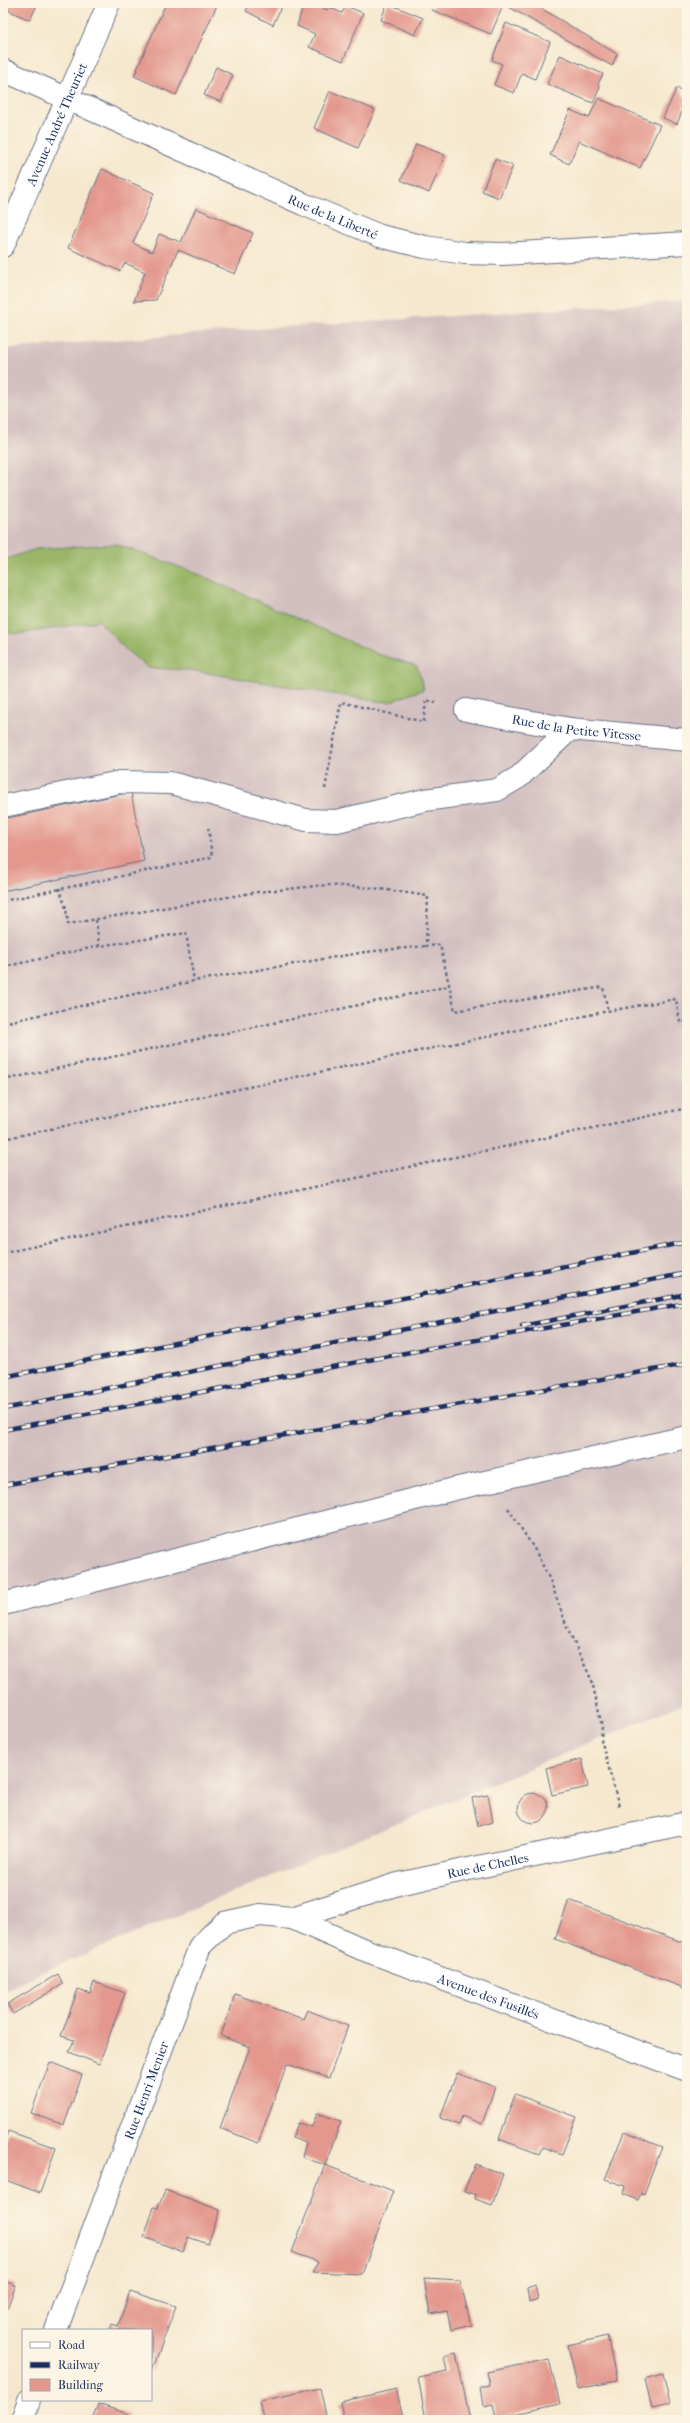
<svg xmlns="http://www.w3.org/2000/svg" width="690" height="2423" font-family="'IM FELL French Canon',serif">
	<rect width="100%" height="100%" fill="#fcf5e5"/>
	<filter id="ink" filterUnits="userSpaceOnUse"><feTurbulence type="fractalNoise" baseFrequency=".025" numOctaves="2"/><feDisplacementMap in="SourceGraphic" scale="8" xChannelSelector="R" yChannelSelector="G"/><feConvolveMatrix kernelMatrix="1 2 1 2 8 2 1 2 1" color-interpolation-filters="sRGB"/></filter>
	<filter id="wash" filterUnits="userSpaceOnUse"><feTurbulence type="fractalNoise" baseFrequency=".012" numOctaves="4" result="noise"/><feDisplacementMap in="SourceGraphic" scale="16" xChannelSelector="R" yChannelSelector="G"/><feGaussianBlur stdDeviation="0.9" result="paint"/><feColorMatrix in="noise" values="0 0 0 0 0 0 0 0 0 0 0 0 0 0 0 0 0 1.4 0 .05"/><feComposite in="paint" operator="in"/></filter>
	<g filter="url(#wash)">
		<rect width="100%" height="100%" fill="#f5e8ce"/>
		<path fill="#d2bfc0" d="M687,301V1702L24,1980L3,1993V349L296,326Z"/>
		<path fill="#99b668" stroke="#5a7263" d="M116,544L191,571L378,654L417,666L424,689L390,702L375,701L189,670L148,668L126,650L99,621L19,634L3,632V560L36,549Z"/>
		<g id="blocks">
			<path fill="#e3978d" d="M3,3H38L30,20L3,8Z
				M166,3L174,5L175,3H218L176,95L134,76Z
				M250,3H283L273,25L246,11Z
				M304,3H311L327,10L329,7L342,13L346,6L363,13L343,61L309,47L315,34L297,26Z
				M387,3L423,18L415,35L381,20Z
				M434,3H504L491,34L432,10Z
				M511,3H532L617,54L612,66L509,7Z
				M506,23L550,42L535,79L522,73L514,93L494,85L502,64L492,60Z
				M560,55L603,74L598,84L600,87L593,103L547,84Z
				M216,67L233,75L221,102L204,95Z
				M677,87L687,99L677,124L663,118Z
				M330,91L375,110L358,148L314,128Z
				M598,98L660,125L640,168L579,141L569,164L550,155L570,110L589,118Z
				M416,144L445,155L429,193L401,180Z
				M495,159L513,166L499,198L482,191Z
				M102,169L154,193L133,243L152,252L159,234L181,242L196,208L253,233L235,274L178,250L156,300L134,301L145,272L125,263L120,271L68,248Z
				M131,792L144,861L3,891V819Z
				M582,1759L588,1787L552,1795L546,1768Z
				M518 1808a15 15 0 1 1 30 0a15 15 0 1 1-30 0Z
				M488,1795L493,1822L478,1826L472,1798Z
				M569,1900L687,1944V1979L684,1988L555,1939Z
				M58,1974L63,1984L13,2014L7,2004Z
				M94,1982L125,1993L99,2064L69,2052L74,2040L61,2036L78,1989L90,1993Z
				M235,1994L303,2019L307,2010L348,2026L329,2078L287,2064L258,2143L220,2128L250,2047L221,2036Z
				M50,2062L82,2075L64,2125L31,2113Z
				M457,2073L495,2087L482,2124L462,2116L459,2125L440,2118Z
				M515,2094L577,2117L562,2154L542,2147L539,2154L499,2139Z
				M317,2113L341,2121L325,2165L302,2157L306,2143L292,2138L298,2123L312,2127Z
				M8,2131L56,2148L40,2193L3,2179V2145Z
				M624,2132L662,2147L644,2194L641,2193L638,2200L623,2194L625,2186L605,2179Z
				M475,2164L503,2174L492,2205L475,2199L476,2195L464,2191Z
				M325,2165L393,2191L362,2274L312,2272L318,2262L292,2252Z
				M165,2190L220,2210L208,2244L188,2237L183,2252L144,2237L154,2207L158,2208Z
				M424,2278L460,2280L471,2325L451,2330L447,2311L430,2314Z
				M3,2281L16,2285L3,2319Z
				M535,2285L538,2299L529,2302L527,2288Z
				M130,2291L176,2306L151,2373V2330H110L112,2324L118,2326Z
				M607,2336L617,2381L578,2389L568,2345Z
				M456,2353L470,2420H426L418,2377L447,2371L444,2356Z
				M549,2359L560,2404L496,2418L493,2404L483,2406L480,2387L490,2385L487,2372Z
				M663,2374L670,2405L652,2409L645,2379Z
				M320,2388L327,2420H264L260,2401Z
				M396,2389L404,2420H344L340,2402Z
				M98,2404L128,2414L125,2420L93,2418Z"/>
		</g>
	</g>
	<g filter="url(#ink)">
		<use href="#blocks" fill-opacity="0" stroke="#677085" stroke-width="1"/>
		<g fill="none" stroke-linecap="round" stroke-linejoin="round">
			<g stroke="#677085" stroke-width="24">
				<g id="minor">
					<path id="s1" d="M3,70L303,204L380,236L425,247L465,253L503,254L687,243"/>
					<path id="s2" d="M3,246L109,3"/>
					<path id="s3" d="M466,710L570,729L687,740"/>
					<path d="M3,806L120,782L171,783L306,820L337,821L425,800L497,790L519,777L570,729"/>
					<path d="M3,1604L454,1489L687,1437"/>
					<path id="s4" d="M292,1918L398,1884L687,1823"/>
					<path id="s5" d="M56,2330L200,1946L224,1923L260,1915L292,1918L362,1949L687,2070"/>
					<path d="M22,2420L29,2400"/>
				</g>
			</g>
			<path stroke="#677085" stroke-width="2.5" stroke-dasharray="3 3" stroke-linecap="butt" d="M325,789L341,702L424,722L426,700L436,703
				M59,888L66,908L68,924L258,892L326,885L373,888L428,896L426,946L440,945L455,1011L603,987L608,1011
				M3,901L212,857L208,825
				M96,920L99,946L186,933L194,981
				M3,967L99,946
				M3,1023L194,981L365,952L426,946
				M3,1080L449,986
				M3,1139L608,1011L676,999L680,1022L687,1021
				M3,1253L687,1108
				M508,1508L535,1550L550,1580L567,1627L592,1681L602,1727L601,1739L619,1806"/>
			<use href="#minor" stroke="#fff" stroke-width="22"/>
			<g stroke="#1b2f5e" stroke-width="4.5">
				<path id="rail" d="M522,1326L687,1294
					M3,1377L687,1242
					M3,1409L687,1273
					M3,1430L426,1349L687,1303
					M3,1485L687,1364"/>
			</g>
			<use href="#rail" stroke="#fcf5e5" stroke-width="3" stroke-dasharray="9" stroke-linecap="butt"/>
		</g>
	</g>
	<g text-anchor="middle" dominant-baseline="central" stroke-width="3" stroke-linejoin="round" paint-order="stroke">
		<g font-size="13" fill="#1b2f5e" stroke="#fcf5e5">
			<text stroke="none"><textPath href="#s2" startOffset="133">Avenue André Theuriet</textPath></text>
			<text stroke="none"><textPath href="#s1" startOffset="361">Rue de la Liberté</textPath></text>
			<text stroke="none"><textPath href="#s3" startOffset="112">Rue de la Petite Vitesse</textPath></text>
			<text stroke="none"><textPath href="#s4" startOffset="203">Rue de Chelles</textPath></text>
			<text stroke="none"><textPath href="#s5" startOffset="724">Avenue des Fusillés</textPath></text>
			<text stroke="none"><textPath href="#s5" startOffset="256">Rue Henri Menier</textPath></text>
		</g>
	</g>
	<rect width="690" height="2423" fill="none" stroke="#fcf5e5" stroke-width="16"/>
	<rect x="22" y="2329" width="130" height="72" fill="#fcf5e5" stroke="#a2a6af"/>
	<rect x="30" y="2342" width="20" height="6" fill="#ffffff" stroke="#a2a6af"/>
	<text x="58" y="2349" font-size="12" fill="#1b2f5e">Road</text>
	<rect x="30" y="2362" width="20" height="6" fill="#1b2f5e" stroke="#a2a6af"/>
	<text x="58" y="2369" font-size="12" fill="#1b2f5e">Railway</text>
	<rect x="30" y="2379" width="20" height="12" fill="#e3978d" stroke="#a2a6af"/>
	<text x="58" y="2389" font-size="12" fill="#1b2f5e">Building</text>
</svg>
